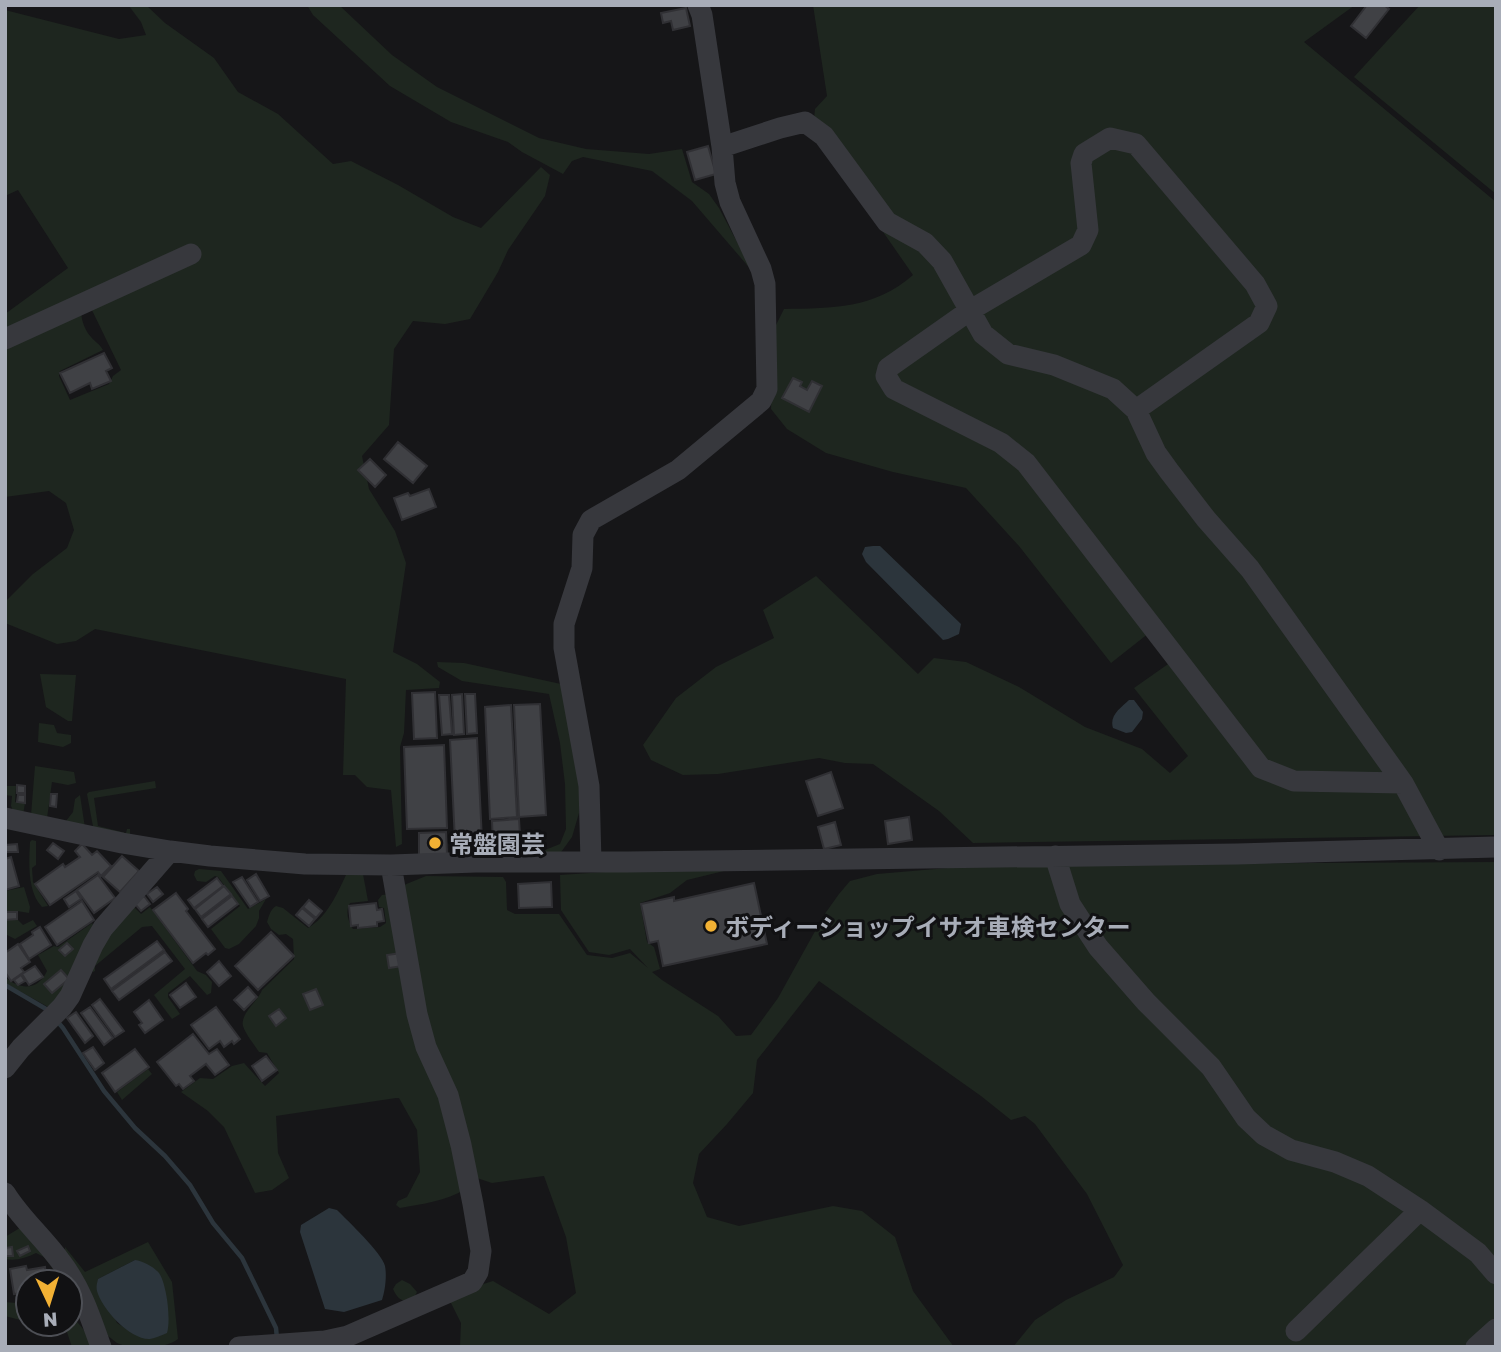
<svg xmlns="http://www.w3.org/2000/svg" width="1501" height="1352" font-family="'Golos Text','Noto Sans JP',sans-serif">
	<rect width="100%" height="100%" fill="#161618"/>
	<path fill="#1e261f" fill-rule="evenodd" d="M130,5H146L165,23L214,58L238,92L278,114L333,164L351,161L398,185L453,217L481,228L541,167L550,175L545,196L508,250L498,272L470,319L445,324L413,321L394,349L389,425L362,456L369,489L395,531L406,563L393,652L417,664L440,682L439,688L406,690L404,733L400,747L402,844L396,847L391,790L367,787L355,775H343L346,679L95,629L76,641L57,644L5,623V602L33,574L67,548L74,530L66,503L49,491L5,497V342L11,339L5,326V314L68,268L18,190L5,196V10L119,39L146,35L141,22L129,6ZM89,304L121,370L113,376L109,384L70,400L59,376L60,371L103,350C100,344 95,342 91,337C84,329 81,319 81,309Z
		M307,5H339L392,55L437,87L539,138L586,149L649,154L682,149L692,182L709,194L719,208L753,272L692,201L652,171L583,157L572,161L563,174L522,152L508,142L451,122L390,86L313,15Z
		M813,5H1355L1304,42L1496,202V835L973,843L939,811L873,764L845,763L819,758L718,774L683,775L651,760L643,745L676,698L716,667L774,638L763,610L816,576L918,674L934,658L966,662L1019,687L1085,727L1142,749L1170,773L1188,756L1134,688L1171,662L1149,633L1111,663L1019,546L966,488L893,472L826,453L787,429L771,409L774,329L784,309C833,308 874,309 913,275L813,131L815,109L827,96Z
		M1420,5H1496V194L1354,77Z
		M437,662L464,663L561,684L580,788L579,813L572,837L559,855L530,856L560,844L566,829L565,784L560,743L549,694L462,681L438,667Z
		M40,674L76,675L72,721H68L46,707Z
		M39,723L54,725L57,733L71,735V743L63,747L38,742Z
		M35,766L74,772L76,783L68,785L52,782L47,818L31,815Z
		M155,781L156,788L94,798L98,826L126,833L127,829H130V839L94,832L87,794L89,792Z
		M5,786H16L15,802L25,803L23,815L14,813L11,806L12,796L5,795Z
		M80,795L85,828L66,821L73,812L75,799Z
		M32,840L36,841V865L32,868L33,882L48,906L42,907C27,892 29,862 30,842Z
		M1496,862V1347H1013L1035,1320L1066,1300L1114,1277L1123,1265L1087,1194L1035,1124L1025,1116L1011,1120L981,1096L819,981L757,1060L753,1093L727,1124L699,1154L693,1183L707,1217L739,1226L833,1206L862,1211L895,1237L913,1291L954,1347H460L461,1323L449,1299L474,1287L493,1281L549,1314L576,1293L566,1237L544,1176L492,1183L477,1178L430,1044L404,885L426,876L503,877L506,882L507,910L515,914H559L587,955L612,958L630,953L648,968L630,949L609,955L589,952L561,910L560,875L620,871H724L687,880L670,893L640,903L647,942L654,947L660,969L652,972L662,980L718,1016L736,1036L751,1035L778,998L824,915L839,894L850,881L877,874L982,865Z
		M199,869L221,871L248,909L266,899L259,911V918L256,926L239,944L229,949L225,948L211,929L240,906L218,877L215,876L206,882L197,881L194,875L195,871Z
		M363,874L368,901L350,903C345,912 348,921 353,929L380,927L386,923L384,908L379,907L378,900L382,895L393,894L466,1189C446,1201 422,1204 400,1208L396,1205L398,1201L407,1197L420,1172L417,1130L399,1098H396L276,1116L278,1153L289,1178L272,1190L255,1193L224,1127L208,1111L181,1092L200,1078L213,1079L232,1066L244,1063L265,1086L279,1073L267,1053L259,1052C254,1044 246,1035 243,1026C240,1014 258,1001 262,990L294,959L293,939L286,934L279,935L271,929L267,922C269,916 270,910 276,906L283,908L308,928C327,917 337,894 346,875ZM316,989L323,1005L310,1010L303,995Z
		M24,887L30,907L29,913L17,911L5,912V891Z
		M133,906L141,914L150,907L197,971L206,975L212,982L211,993L207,995L190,976L168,993V997L180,1014L172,1019L154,995L185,969L152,926L142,927L95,966V971L93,972L91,968L102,944Z
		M17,919L23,925L33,920L37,926L15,939L5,934V920Z
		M92,923L95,927L72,978L50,1008L5,983V977C20,990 38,991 47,971L38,955L54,946L58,947Z
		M148,1069L152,1074L122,1100L117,1092Z
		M23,1226L62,1282L44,1257L36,1253C26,1258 16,1261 5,1259V1256H12L5,1248V1237Z
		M148,1242L172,1282L178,1339C166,1349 132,1350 117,1343C114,1341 111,1338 108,1336L65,1253V1247L85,1272ZM135,1260L150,1339L139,1336L117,1323L98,1279Z
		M402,1280L410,1284L417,1292L414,1298L409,1302C400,1300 397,1298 393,1289L396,1284Z
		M5,1302L28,1304V1322L5,1316Z
		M70,1316C81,1324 88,1334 93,1347H72L67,1332L36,1324H70Z"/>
	<path fill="#2c353c" d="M873,546H880L961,624L959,634L948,639L943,640L866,562L862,554L865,547Z
		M1129,700H1134L1143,712L1142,719L1132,732L1126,733L1113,728C1109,715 1121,708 1129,700Z
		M329,1208L337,1210C348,1221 382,1253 385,1266C387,1276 385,1291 382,1300L344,1312L325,1309L300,1232L301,1225Z
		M135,1260C143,1261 154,1267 159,1273C167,1285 171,1320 167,1333C162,1335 155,1338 150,1339C130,1340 102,1309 97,1291C96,1286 97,1284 98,1279Z"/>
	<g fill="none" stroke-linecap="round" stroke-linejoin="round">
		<path stroke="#2c353c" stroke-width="4.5" d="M5,985L46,1009L49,1012
			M57,1021L63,1028L104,1091L135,1128L165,1156L190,1185L213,1223L242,1258L276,1328L277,1339"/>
	</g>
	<path fill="#404145" stroke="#303034" stroke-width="2" d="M1367,5H1384L1389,9L1366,38L1351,26Z
		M686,8L690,26L673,30L671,21L663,23L661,13Z
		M708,146L716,174L695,180L687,152Z
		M104,353L112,368L106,371L111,381L92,389L90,383L70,393L60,373Z
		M793,378L802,382L800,386L807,390L812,381L822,386L809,412L782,398Z
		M398,442L427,466L413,483L384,459Z
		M370,459L386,475L375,487L358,470Z
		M429,489L436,507L402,520L394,498L408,493L410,496Z
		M435,692L437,738L414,739L412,693Z
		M462,694L464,734L454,735L452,695Z
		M465,694H475L477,733L467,734Z
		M439,695H449L452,734L442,735Z
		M540,704L546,815L519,817L514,705Z
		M511,705L517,817L490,819L485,707Z
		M477,738L482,840L455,841L450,740Z
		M444,745L447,828L407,829L404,747Z
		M831,772L843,808L818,816L806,781Z
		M17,785L25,786V793H17Z
		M51,794H57L56,807L50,806Z
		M18,795H25V803L17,802Z
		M909,817L912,840L888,844L885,821Z
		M519,819L520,835L493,844L492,821Z
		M835,822L841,845L824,849L818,827Z
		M446,832L447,854L419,855V833Z
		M53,843L64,851L58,859L47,850Z
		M17,844L18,852H5V845Z
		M82,844L92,855L97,851L111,866L101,876L98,872L50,905L35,884L63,864L65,867L80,857L75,851Z
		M122,856L139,871L120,892L103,877Z
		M11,857L19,886L5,890V859Z
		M256,874L269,896L260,901L247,880Z
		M98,875L115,898L94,913L77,890Z
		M242,877L258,902L250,907L233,882Z
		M217,878L223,886L194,908L188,900Z
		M551,882L552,907L519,908L518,884Z
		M754,883L767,944L663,966L658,941L649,943L641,904L674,897V901Z
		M224,886L231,894L201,917L195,909Z
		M157,887L163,894L153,902L147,894Z
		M76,891L81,899L69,907L64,899Z
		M176,893L188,909L186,911L215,949L208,955L206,953L193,963L153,910Z
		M144,896L150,904L141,911L134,903Z
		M232,896L238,904L208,927L202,919Z
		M309,900L322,911L316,918L303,907Z
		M82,901L94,920L57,945L45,927Z
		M376,903L377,910L382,909L384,921L377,922V926L358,928V925L351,926L349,906Z
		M302,908L315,919L309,926L296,915Z
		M5,912H17V919L5,920Z
		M40,927L51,945L29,959L20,944L33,935L32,932Z
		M271,932L294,956L258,990L235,966Z
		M157,941L164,950L111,989L104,979Z
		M67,943L73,949L65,956L59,950Z
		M18,944L30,962L21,968L24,972L11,981L5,972V953Z
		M165,952L172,961L119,1000L112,991Z
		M401,953L403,966L389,968L387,955Z
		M219,961L231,976L219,986L207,972Z
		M35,966L43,977L29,985L22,974Z
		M61,970L69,979L52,993L44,984Z
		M21,975L25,981L18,985L14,980Z
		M186,983L196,997L180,1008L170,995Z
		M248,987L257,997L244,1010L234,1000Z
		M316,989L323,1005L310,1010L303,994Z
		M100,999L124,1031L115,1037L92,1005Z
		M149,1000L163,1020L145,1033L139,1025L142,1023L134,1012Z
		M90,1007L113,1038L104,1045L81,1013Z
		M216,1007L240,1039L234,1044L232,1041L224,1047L220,1041L209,1049L191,1025Z
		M279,1009L286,1018L276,1026L269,1016Z
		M76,1012L93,1036L85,1043L67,1018Z
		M193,1034L209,1054L217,1049L229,1065L215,1075L206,1064L190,1076L194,1081L183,1089L179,1084L176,1086L157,1062Z
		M93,1047L104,1063L95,1070L83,1053Z
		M135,1049L149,1067L115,1092L102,1073Z
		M266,1056L277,1070L262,1081L252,1066Z
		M28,1246L30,1251L20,1256L17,1251Z
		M12,1247L13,1256H5V1248Z
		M26,1266L27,1270L45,1267L47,1282H28V1292L14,1294L10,1269Z"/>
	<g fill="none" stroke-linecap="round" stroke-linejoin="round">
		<path stroke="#37383d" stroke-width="21" d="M722,147L780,128L805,122L824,136L887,222L925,243L942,261L983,334L1008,354L1054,365L1113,389L1136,410L1156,453L1169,471L1206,519L1250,569L1403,783L1439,850
			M5,339L191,254
			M1136,410L1259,323L1267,306L1255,284L1136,144L1110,138L1084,154L1081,163L1088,230L1081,245L969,311L888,368L886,376L894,389L1001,443L1026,463L1261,768L1294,781L1403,783
			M5,818L122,843L170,851L210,856L305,864L391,865L476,862H627L1237,854L1496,847
			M1055,856L1070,904L1098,947L1146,1002L1211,1067L1246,1118L1264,1135L1291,1150L1335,1162L1368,1176L1420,1210L1478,1253L1496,1274
			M591,862L589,786L564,648V624L582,568L583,535L591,520L678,470L761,401L767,389L765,284L761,269L730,202L725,183L722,147L702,15L698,5
			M5,1068L21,1048L62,1007L70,996L93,945L103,928L170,851
			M5,1193C21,1219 44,1238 61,1262C81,1288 90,1316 101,1347
			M1296,1331L1420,1210
			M239,1347L325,1341L348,1336L472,1282L478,1272L481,1251L473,1204L461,1145L448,1095L426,1047L417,1014L391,865
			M1476,1347L1496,1329"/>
	</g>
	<g fill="#f2b134" stroke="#111113" stroke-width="2.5">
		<circle cx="435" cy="843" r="7"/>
		<circle cx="711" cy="926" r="7"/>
	</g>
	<g text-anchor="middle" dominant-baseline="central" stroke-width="6" stroke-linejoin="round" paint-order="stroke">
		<g font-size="24" font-weight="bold" fill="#a8adb8" stroke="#111113" text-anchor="start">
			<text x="449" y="843">常盤園芸</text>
			<text x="725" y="926">ボディーショップイサオ車検センター</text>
		</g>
	</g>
	<rect width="1501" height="1352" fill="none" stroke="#a8adb8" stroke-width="14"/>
	<g transform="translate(49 1303) rotate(176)"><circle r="33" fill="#111113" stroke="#4d4f55" stroke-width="2"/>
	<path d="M0-5L12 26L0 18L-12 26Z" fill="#f2b134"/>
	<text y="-10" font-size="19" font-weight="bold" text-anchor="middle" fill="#a8adb8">N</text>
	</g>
</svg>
